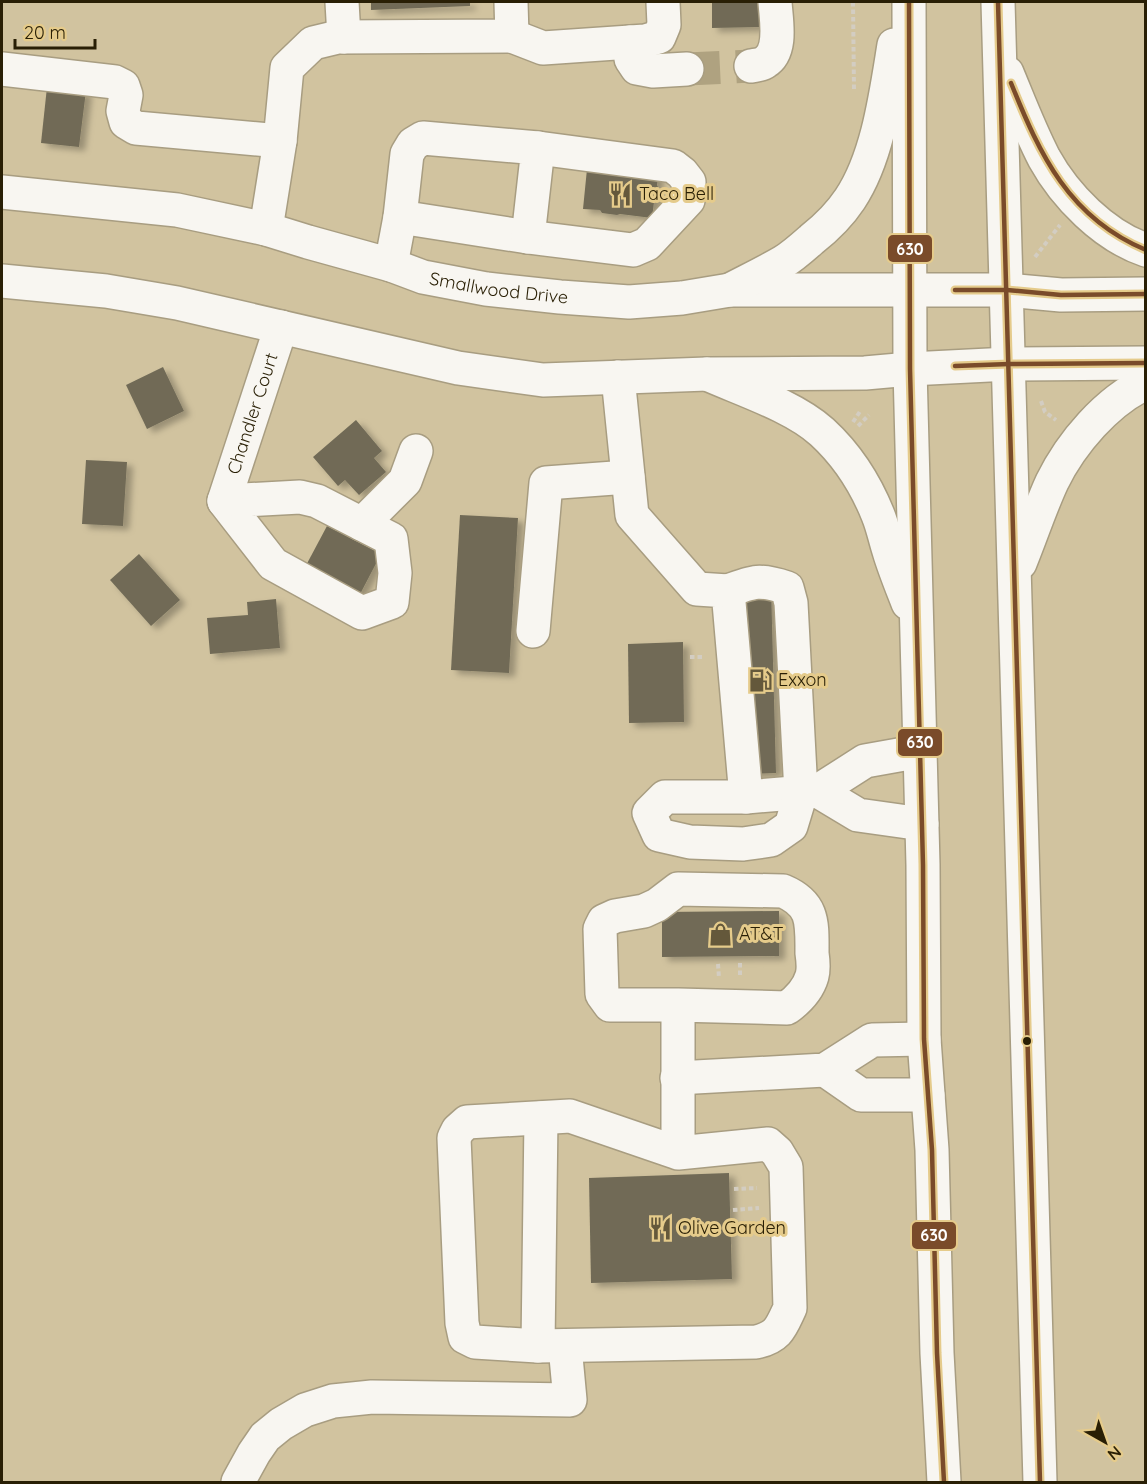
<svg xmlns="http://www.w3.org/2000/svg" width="1147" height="1484" viewBox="0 0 1147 1484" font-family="Quicksand,sans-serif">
<defs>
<filter id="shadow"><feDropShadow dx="6" dy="4" stdDeviation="3" flood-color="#0004"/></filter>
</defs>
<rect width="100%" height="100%" fill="#d1c39f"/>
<g fill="#716b57" filter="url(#shadow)">
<polygon points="371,2 470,2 470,6 371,10"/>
<polygon points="712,2 760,2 760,27 712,28"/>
<polygon points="47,87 86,91 79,147 41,143"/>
<polygon points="588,159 659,171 657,185 658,187 656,200 654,202 652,218 620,214 617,215 602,213 600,210 583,209"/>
<polygon points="163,367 184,411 147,429 126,385"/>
<polygon points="356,420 382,451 374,458 386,472 359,495 345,480 338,486 313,457"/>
<polygon points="86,460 127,462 123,526 82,524"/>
<polygon points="460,515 518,518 509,673 451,670"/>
<polygon points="327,526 381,554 357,600 303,571"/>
<polygon points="139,554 180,600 151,626 110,580"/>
<polygon points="771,586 776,773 749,774 743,587"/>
<polygon points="276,599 280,648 210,654 207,618 248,615 247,602"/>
<polygon points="683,642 684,722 629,723 628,644"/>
<polygon points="779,911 779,956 662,957 662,912"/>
<polygon points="729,1173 732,1279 591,1283 589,1178"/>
</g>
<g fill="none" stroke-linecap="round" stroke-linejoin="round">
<polyline stroke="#afa280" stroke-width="33" stroke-dasharray="33 16" stroke-linecap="butt" points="687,69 751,66"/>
<defs>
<g id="minor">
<polyline points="342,2 344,37"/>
<polyline points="512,36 543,48 645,41 659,37 664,25 663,2"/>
<polyline points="630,42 631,59 637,68 653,71 687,69"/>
<path d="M751 66C756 65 761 65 765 62 783 51 776 20 775 2"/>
<polyline points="2,69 115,82 123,86 126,95 123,111 126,122 136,128 280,141"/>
<polyline points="400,217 528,237 633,250 647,244 688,200 689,182 682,173 673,166 538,148"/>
<polyline points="266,229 280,141 287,68 313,43 338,37 512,36 511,2"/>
<polyline points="391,265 400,217 407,154 413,144 423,138 538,148 528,237"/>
<polyline points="618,377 632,515 697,589 728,591 746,797 818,791 865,761 921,751"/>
<polygon points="300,497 317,501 391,539 395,573 392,602 362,613 273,564 224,501"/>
<path id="s1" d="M224 501 281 327"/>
<polyline points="362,524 405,481 416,451"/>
<path d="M728 591C754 581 760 579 787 588L791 603 801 793 791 826 771 840 743 844 690 842 659 835 649 813 665 797H746"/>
<polyline points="533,631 546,483 628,477"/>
<polyline points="818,791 858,815 922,824"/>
<path d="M678 1005 787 1008C798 1000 808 990 812 976 814 969 813 960 812 953 812 923 814 904 783 891L678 889 657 905 644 911 615 916 604 921 600 929 602 994 610 1005H678V1153L768 1144 777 1152 786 1167 790 1308C781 1327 779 1337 756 1342L538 1346 475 1342 465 1337 462 1323 454 1138 458 1130 467 1122 570 1116 678 1153"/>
<polyline points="825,1070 861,1095 928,1095"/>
<polyline points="677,1078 825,1070 872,1040 924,1039"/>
<polyline points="538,1346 541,1118"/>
<polyline points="238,1482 254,1453 265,1437 281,1424 305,1410 333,1401 372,1397 570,1400 565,1346"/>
</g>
<g id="major">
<path id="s2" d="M2 192 177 210 266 229 308 242 391 265 423 277 486 289 560 297 629 302 682 298 730 290H1007L1061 295 1146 294"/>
<polyline points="2,281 106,291 177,303 458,368 543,380 707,374 865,373 910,369 1009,364 1146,363"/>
</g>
<g id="highway">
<polyline points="909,2 910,369 923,865 924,1039 932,1150 937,1353 944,1482"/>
<polyline points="998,2 1040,1482"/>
<path d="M1007 73C1019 102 1030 131 1044 158 1065 196 1104 236 1146 250"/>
<path d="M730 290C747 281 766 272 783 262 793 256 803 247 812 239 826 228 840 214 850 199 878 157 886 94 894 45"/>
<path d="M707 374C743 390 793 406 822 432 847 455 866 485 878 515 883 527 885 539 889 551 894 568 901 585 908 603"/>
<path d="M1020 563C1031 536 1040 508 1052 482 1071 443 1107 401 1146 383"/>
</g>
</defs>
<use href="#minor" stroke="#a89d81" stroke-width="36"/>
<use href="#major" stroke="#a89d81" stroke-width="36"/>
<use href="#highway" stroke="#a89d81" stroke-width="36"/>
<g stroke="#d3cdc2" stroke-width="4" stroke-dasharray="4.5 3" stroke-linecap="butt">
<polyline points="853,2 854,89"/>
<polyline points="1035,257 1060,225"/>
<polyline points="1041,401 1045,412 1056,420"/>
<polyline points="853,422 861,410"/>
<polyline points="858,426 869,415"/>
<polyline points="690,657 704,657"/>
<polyline points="740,963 740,977"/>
<polyline points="718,964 719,978"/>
<polyline points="734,1189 757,1188"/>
<polyline points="733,1210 759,1208"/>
<polyline points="733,1228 759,1227"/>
</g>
<use href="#minor" stroke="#f8f6f1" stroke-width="33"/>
<use href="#major" stroke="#f8f6f1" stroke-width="33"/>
<use href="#highway" stroke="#f8f6f1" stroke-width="33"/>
<defs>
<g id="bus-1">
<polyline points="909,2 910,369 923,865 924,1039 932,1150 937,1353 944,1482"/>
<polyline points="998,2 1040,1482"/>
<path d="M1011 83C1040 155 1069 218 1146 250"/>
<polyline points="955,290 1007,290 1061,295 1146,294"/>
<polyline points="955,366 1009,364 1146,363"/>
</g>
</defs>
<use href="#bus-1" stroke="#e5cb8b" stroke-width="9"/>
<use href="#bus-1" stroke="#7a4b2a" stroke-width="4.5"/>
</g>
<defs>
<symbol id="restaurant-bare" viewBox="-9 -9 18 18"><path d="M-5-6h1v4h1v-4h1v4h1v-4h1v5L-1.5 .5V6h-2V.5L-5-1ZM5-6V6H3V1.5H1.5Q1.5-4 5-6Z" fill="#64583b" stroke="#e5cb8b" stroke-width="2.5" paint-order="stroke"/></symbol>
<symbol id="fuel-bare" viewBox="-9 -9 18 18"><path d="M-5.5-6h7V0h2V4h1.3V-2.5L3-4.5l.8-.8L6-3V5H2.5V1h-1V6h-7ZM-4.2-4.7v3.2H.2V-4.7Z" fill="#64583b" stroke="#e5cb8b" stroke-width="2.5" paint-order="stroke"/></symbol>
<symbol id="shop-bare" viewBox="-9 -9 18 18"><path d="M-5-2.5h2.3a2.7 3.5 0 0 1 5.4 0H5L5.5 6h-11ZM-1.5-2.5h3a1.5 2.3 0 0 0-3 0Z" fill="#64583b" stroke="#e5cb8b" stroke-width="2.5" paint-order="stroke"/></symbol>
</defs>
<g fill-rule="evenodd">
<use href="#restaurant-bare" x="604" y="178" width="33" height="33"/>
<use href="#fuel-bare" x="744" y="664" width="33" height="33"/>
<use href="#shop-bare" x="704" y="918" width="33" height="33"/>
<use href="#restaurant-bare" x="644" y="1212" width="33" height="33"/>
</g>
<circle fill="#291f05" stroke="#e5cb8b" stroke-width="2" cx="1027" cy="1041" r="5"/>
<g text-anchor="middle" stroke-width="6" stroke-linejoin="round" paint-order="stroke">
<g font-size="18" fill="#291f05" stroke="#e5cb8b" text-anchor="start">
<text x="639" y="200">Taco Bell</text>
<text x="778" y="686">Exxon</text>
<text x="739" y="940">AT&amp;T</text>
<text x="678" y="1234">Olive Garden</text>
</g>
<g font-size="18" fill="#291f05" stroke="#e5cb8b">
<text dy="6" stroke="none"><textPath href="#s2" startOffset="508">Smallwood Drive</textPath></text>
<text dy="6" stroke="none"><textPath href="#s1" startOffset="92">Chandler Court</textPath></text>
</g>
</g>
<g stroke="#e5cb8b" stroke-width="2">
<rect x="887" y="234" width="46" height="29" rx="6" fill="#7a4b2a"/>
<rect x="897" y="728" width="46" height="29" rx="6" fill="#7a4b2a"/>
<rect x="911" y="1221" width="46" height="29" rx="6" fill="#7a4b2a"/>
</g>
<g font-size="16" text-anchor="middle" font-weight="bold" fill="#fff">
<text x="910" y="255">630</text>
<text x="920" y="748">630</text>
<text x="934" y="1241">630</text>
</g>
<rect width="1147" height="1484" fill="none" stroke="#291f05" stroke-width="6"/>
<g transform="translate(1105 1442) rotate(140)" stroke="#e5cb8b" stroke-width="4.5" paint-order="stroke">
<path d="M0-4.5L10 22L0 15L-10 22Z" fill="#291f05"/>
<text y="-9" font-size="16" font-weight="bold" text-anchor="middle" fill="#291f05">N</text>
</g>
<path d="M15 39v9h80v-9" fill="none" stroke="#291f05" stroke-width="3"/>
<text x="24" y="39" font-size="18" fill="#291f05" stroke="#e5cb8b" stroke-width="4.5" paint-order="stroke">20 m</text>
</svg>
